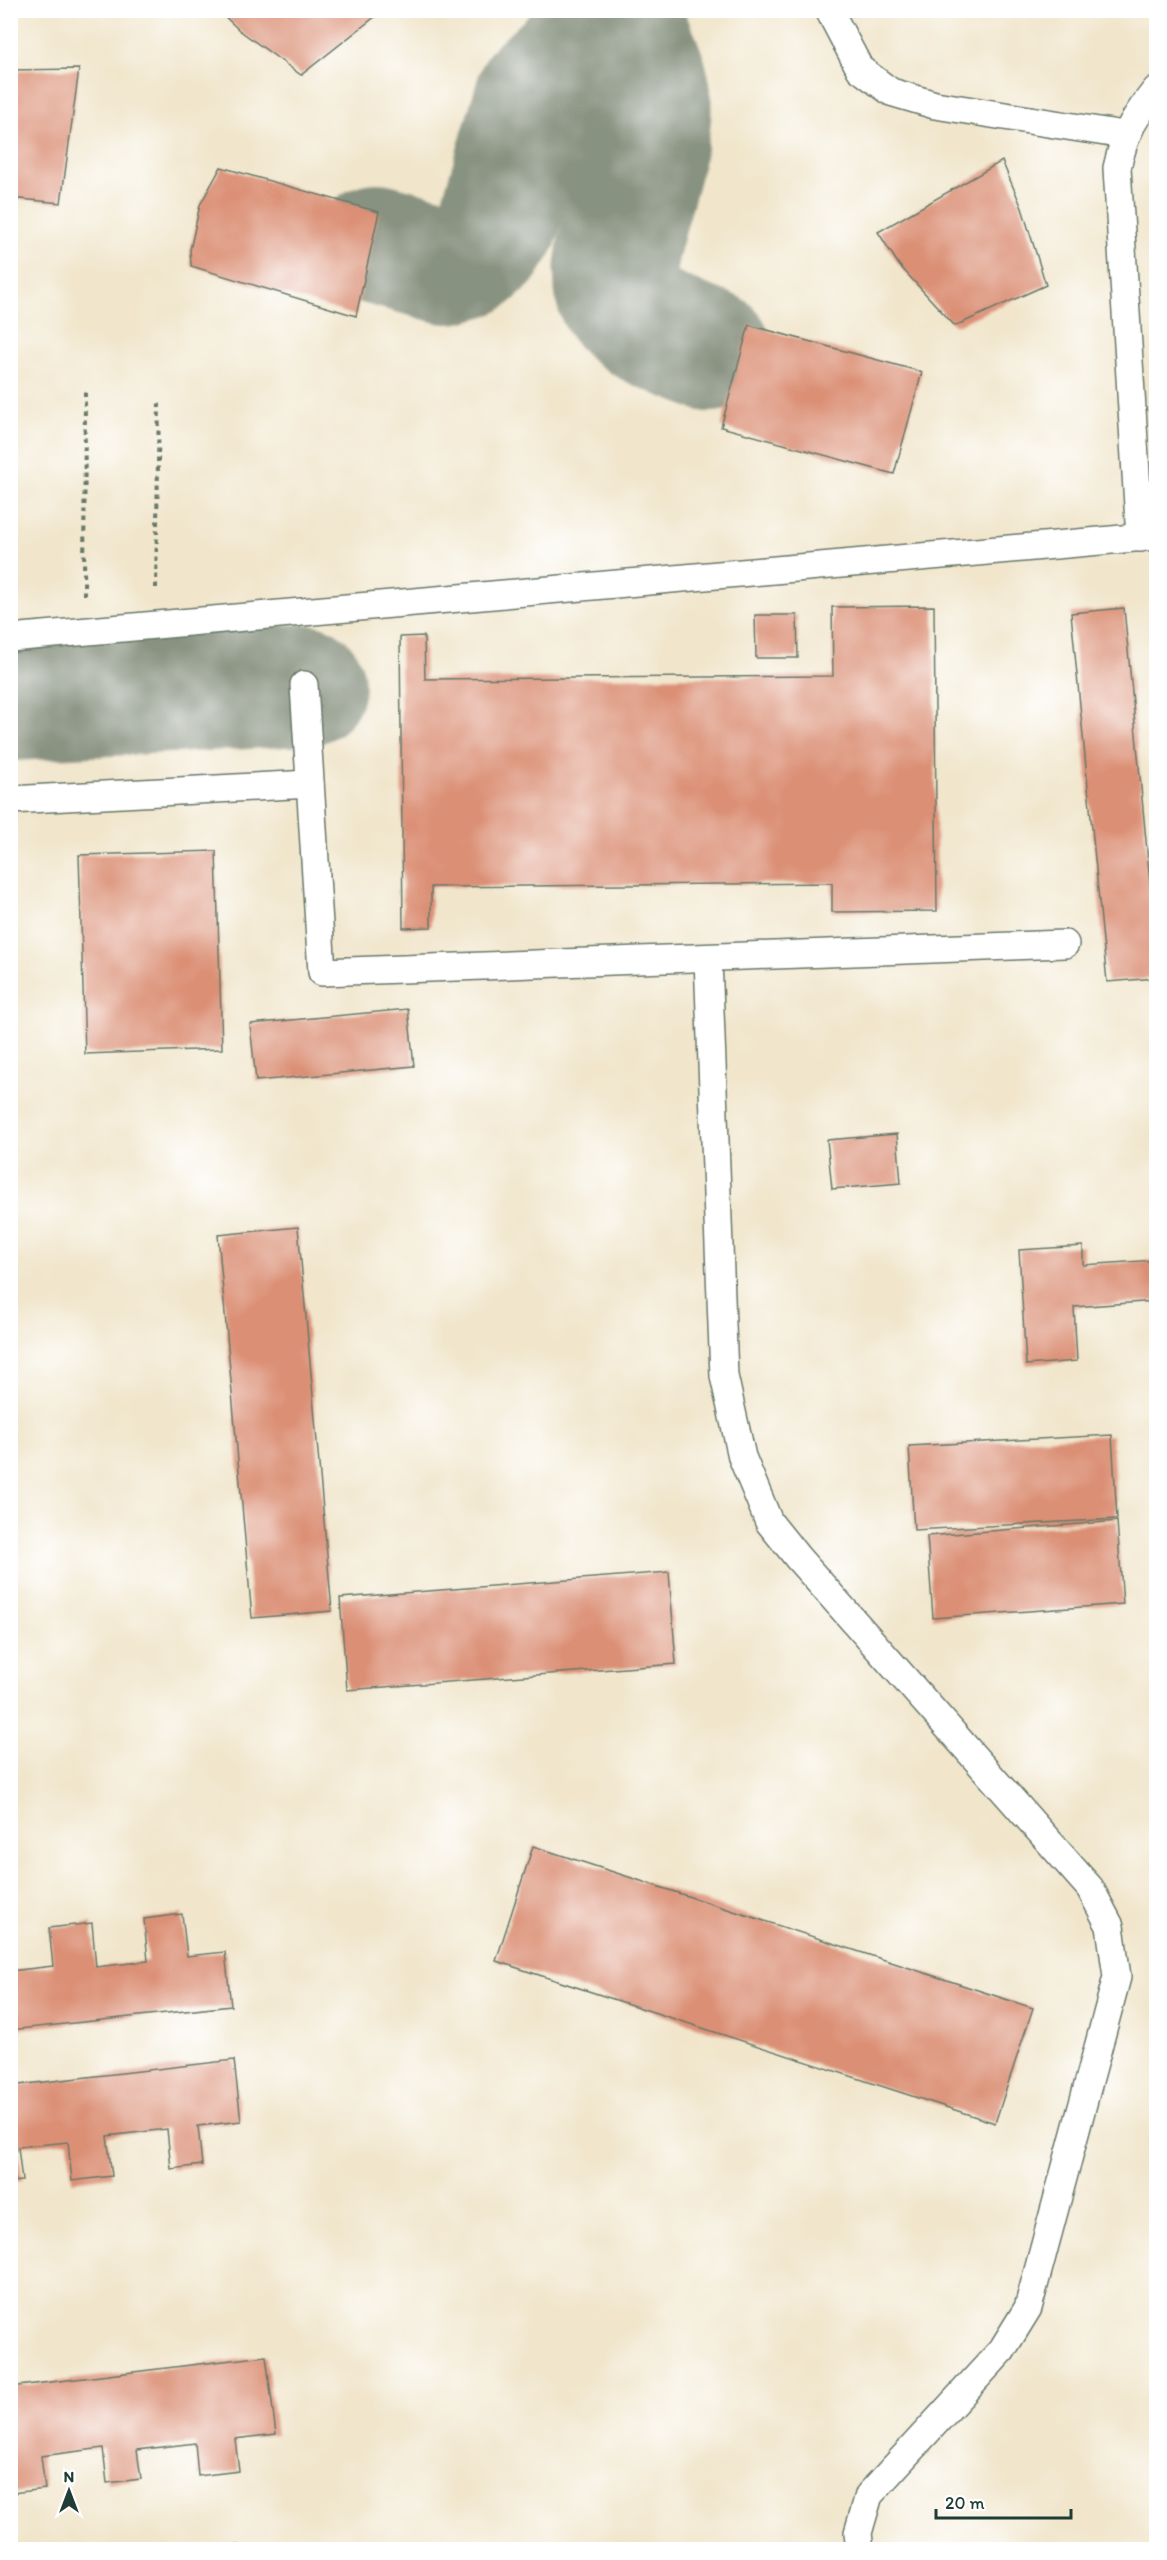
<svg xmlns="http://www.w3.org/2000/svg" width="1167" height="2560" viewBox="0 0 1167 2560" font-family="Itim,sans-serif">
<rect width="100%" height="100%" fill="#fff"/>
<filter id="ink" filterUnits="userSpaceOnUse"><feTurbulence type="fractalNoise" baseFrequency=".0167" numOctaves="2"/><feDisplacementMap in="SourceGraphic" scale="12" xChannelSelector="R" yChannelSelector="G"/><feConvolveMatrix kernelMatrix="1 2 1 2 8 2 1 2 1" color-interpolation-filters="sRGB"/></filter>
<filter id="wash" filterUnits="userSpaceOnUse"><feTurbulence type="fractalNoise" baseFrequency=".008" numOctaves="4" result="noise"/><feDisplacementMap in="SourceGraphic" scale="24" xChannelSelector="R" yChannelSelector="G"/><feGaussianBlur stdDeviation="1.35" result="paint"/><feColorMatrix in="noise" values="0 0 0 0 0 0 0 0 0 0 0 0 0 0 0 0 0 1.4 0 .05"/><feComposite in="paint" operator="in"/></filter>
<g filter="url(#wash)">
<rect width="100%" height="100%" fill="#f1e6cc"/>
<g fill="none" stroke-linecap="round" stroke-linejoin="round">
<g stroke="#889280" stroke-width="122">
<path d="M617 15C629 39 647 68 650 95 658 147 601 261 618 297 630 324 685 340 711 351"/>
<polyline points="377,244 448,263 470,257 485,244 499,222 538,90 589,43 619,10"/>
<polyline points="10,700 304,685"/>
</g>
</g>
<g id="blocks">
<g fill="#db9076">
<polygon points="218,10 374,10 377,15 301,75 239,30"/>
<polygon points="79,69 61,203 10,198 10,70"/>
<polygon points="1002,161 1022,208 1046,285 955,326 899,265 878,232"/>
<polygon points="221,167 379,212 356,316 191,266 190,250 200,205"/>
<polygon points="749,325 922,372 894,474 721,427"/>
<polygon points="934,606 937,911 832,912 832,883 431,887 431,927 403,928 400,637 424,636 425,679 833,676 832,607"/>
<polygon points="1124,608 1156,946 1156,978 1107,982 1071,613"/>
<polygon points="755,615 797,615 798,658 756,658"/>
<polygon points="216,851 222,1049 85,1054 79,855"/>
<polygon points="408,1009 414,1066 256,1081 250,1024"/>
<polygon points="897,1134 901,1183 832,1189 827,1140"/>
<polygon points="298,1227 332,1611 252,1618 218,1235"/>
<polygon points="1083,1246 1083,1265 1156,1260 1156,1301 1074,1307 1077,1361 1026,1365 1019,1250"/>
<polygon points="1112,1435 1117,1519 914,1530 909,1446"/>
<polygon points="1117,1521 1123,1604 933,1618 927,1536"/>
<polygon points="669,1572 676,1664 347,1690 340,1598"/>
<polygon points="10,1610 18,1700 10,1700"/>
<polygon points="533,1846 1033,2008 995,2123 496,1961"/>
<polygon points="182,1914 187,1956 225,1952 231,2006 10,2030 10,1971 53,1966 49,1928 92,1923 96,1967 148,1961 144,1919"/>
<polygon points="234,2060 241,2121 198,2126 202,2165 171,2169 167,2129 107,2136 112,2176 72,2181 68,2142 18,2147 22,2181 10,2182 10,2086"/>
<polygon points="266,2356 276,2434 235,2439 239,2471 198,2476 195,2443 137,2450 141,2479 107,2483 103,2448 41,2456 45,2489 12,2493 10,2387"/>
<polygon points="239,2545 239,2550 206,2550 206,2548"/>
</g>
</g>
</g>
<g filter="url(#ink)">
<use href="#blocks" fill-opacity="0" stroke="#687869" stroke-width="1.5"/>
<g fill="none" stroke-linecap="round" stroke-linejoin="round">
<defs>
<g id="service">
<polyline points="829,10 860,69 891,92 935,105 1124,135"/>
<path d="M1140 538 1117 168C1125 132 1133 119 1156 90"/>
<polyline points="10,638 1156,536"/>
<polyline points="304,685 322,972 1065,944"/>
<polyline points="10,800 310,784"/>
<polyline points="708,959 724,1376 742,1457 769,1522 798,1558 1090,1888 1110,1926 1117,1977 1028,2308 1002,2350 869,2495 858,2533 860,2550"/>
</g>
</defs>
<use href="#service" stroke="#687869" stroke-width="30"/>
<g stroke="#687869" stroke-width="4" stroke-dasharray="4.5 4.5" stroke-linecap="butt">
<polyline points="156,588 159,400"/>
<polyline points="84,595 85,392"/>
</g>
<use href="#service" stroke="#fff" stroke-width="27"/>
</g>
</g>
<rect width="1167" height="2560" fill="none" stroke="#fff" stroke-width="36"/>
<g transform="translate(69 2491)" stroke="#ffffff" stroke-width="4.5" paint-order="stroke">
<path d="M0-4.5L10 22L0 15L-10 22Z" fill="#1f3d34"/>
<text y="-9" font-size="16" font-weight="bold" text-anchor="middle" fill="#1f3d34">N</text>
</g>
<path d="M936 2509v9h135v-9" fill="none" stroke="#1f3d34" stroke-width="3"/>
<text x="945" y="2509" font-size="18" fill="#1f3d34" stroke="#ffffff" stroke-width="4.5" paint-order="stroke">20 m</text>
</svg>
